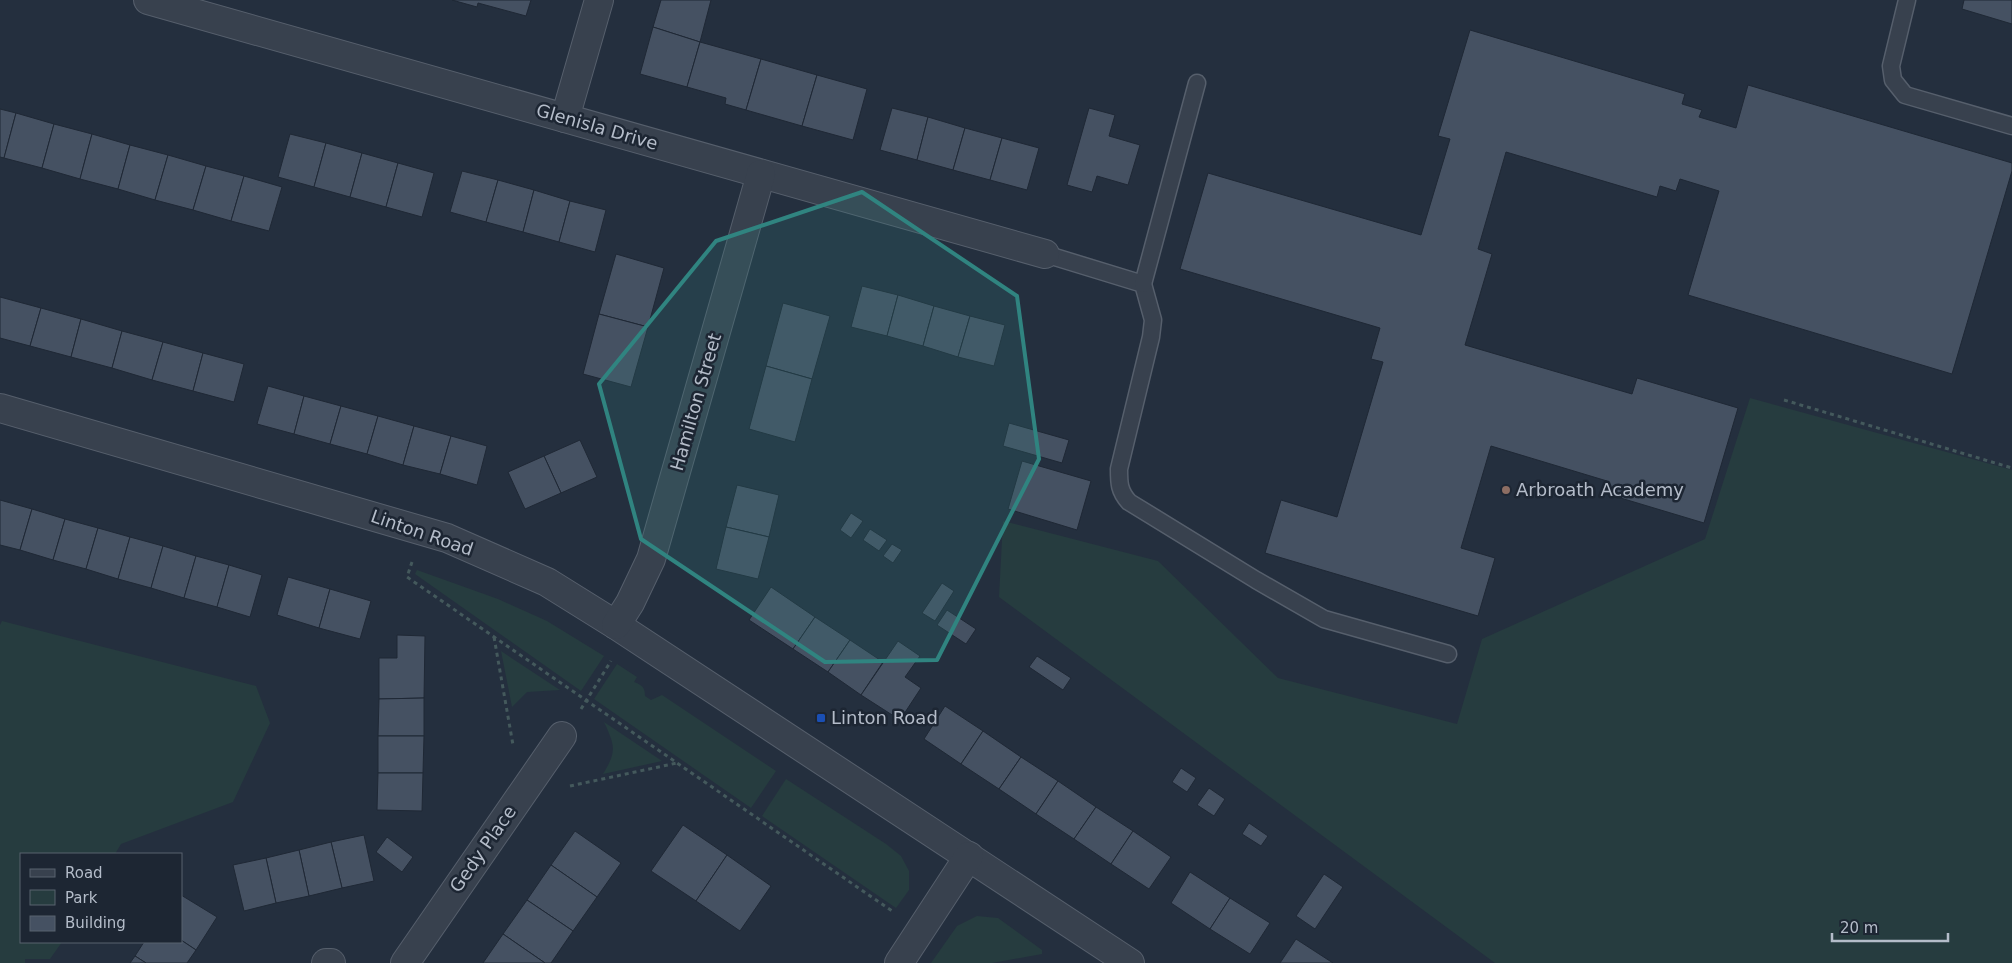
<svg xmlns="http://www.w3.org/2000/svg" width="2012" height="963" viewBox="0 0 2012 963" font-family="'DejaVu Sans',sans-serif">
<rect width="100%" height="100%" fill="#242f3e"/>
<g fill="#263c3f">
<polygon points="1750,398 2012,470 2012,963 1495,963 999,597 1003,521 1158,561 1278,678 1457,724 1482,639 1705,539"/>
<polygon points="417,570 498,599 547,621 604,656 581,691 415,574"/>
<polygon points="2,621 256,686 270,723 233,802 121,844 115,854 21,854 21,942 62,942 50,959 25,959 25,963 0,963 0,625"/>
<polygon points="501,651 560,690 527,692 512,707"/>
<path d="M617 664 637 677 634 682C642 685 645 687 645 696L651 700 662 695 776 771 751 808 594 699Z"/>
<path d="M604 722 662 761 603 774C617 751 615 746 604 722Z"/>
<polygon points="786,779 886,844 901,856 909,871 909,890 896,908 762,816"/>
<polygon points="977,916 998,918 1042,950 1042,954 992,963 931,963 957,926"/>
</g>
<g fill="#455162" stroke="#1f2835">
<polygon points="452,0 531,0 526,16 478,3 477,7"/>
<polygon points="661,0 711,0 700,42 653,27"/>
<polygon points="1964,0 2012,0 2012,24 1962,9"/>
<polygon points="653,27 700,42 687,87 640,74"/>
<polygon points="1470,30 1685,94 1682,104 1702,110 1699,117 1736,128 1748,85 2012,163 2012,171 1952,374 1688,295 1719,191 1680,179 1676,191 1660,186 1657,197 1506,152 1478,249 1492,254 1465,345 1632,394 1637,378 1738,408 1704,523 1604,493 1607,481 1491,446 1461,548 1495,558 1478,616 1265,553 1281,500 1337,517 1383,362 1371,359 1380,328 1180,269 1208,173 1421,235 1450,139 1438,136"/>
<polygon points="700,42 761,59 746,110 725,104 726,98 687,87"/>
<polygon points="761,59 817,75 802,126 746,110"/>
<polygon points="817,75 867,89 853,140 802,126"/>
<polygon points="892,108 928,117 917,160 880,150"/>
<polygon points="1089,108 1115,115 1109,136 1140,145 1128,185 1097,176 1092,192 1067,185"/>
<polygon points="0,109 16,113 4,158 0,157"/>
<polygon points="16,113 54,124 42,168 4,158"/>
<polygon points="928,117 965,128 953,170 917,160"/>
<polygon points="54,124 92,134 80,179 42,168"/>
<polygon points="965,128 1002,138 990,180 953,170"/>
<polygon points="92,134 130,145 118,189 80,179"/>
<polygon points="290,134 326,143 314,187 278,177"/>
<polygon points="1002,138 1039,148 1027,190 990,180"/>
<polygon points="326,143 362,153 350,197 314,187"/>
<polygon points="130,145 168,155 155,200 118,189"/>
<polygon points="362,153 398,163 386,207 350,197"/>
<polygon points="168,155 206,166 193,210 155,200"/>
<polygon points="398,163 434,173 422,217 386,207"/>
<polygon points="206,166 244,176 231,221 193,210"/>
<polygon points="462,171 498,180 486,222 450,212"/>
<polygon points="244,176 282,187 269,231 231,221"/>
<polygon points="498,180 534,190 523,232 486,222"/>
<polygon points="534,190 570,201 559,242 523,232"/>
<polygon points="570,201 606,210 595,252 559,242"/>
<polygon points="616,254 664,268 648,327 599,314"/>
<polygon points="862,286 898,295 887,336 851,327"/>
<polygon points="898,295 934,306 923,346 887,336"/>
<polygon points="0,297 41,308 30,346 0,338"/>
<polygon points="783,303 830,316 812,379 766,366"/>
<polygon points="934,306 970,316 958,357 923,346"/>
<polygon points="41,308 81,319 71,357 30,346"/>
<polygon points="599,314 648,327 631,387 583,374"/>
<polygon points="970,316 1005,325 994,366 958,357"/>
<polygon points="81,319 122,331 112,368 71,357"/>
<polygon points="122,331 163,342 152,380 112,368"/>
<polygon points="163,342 203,353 193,391 152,380"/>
<polygon points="203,353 244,364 234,402 193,391"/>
<polygon points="766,366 812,379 795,442 749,429"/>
<polygon points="268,386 304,396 294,434 257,424"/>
<polygon points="304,396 341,406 330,444 294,434"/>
<polygon points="341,406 378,416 367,454 330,444"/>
<polygon points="378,416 414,426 403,465 367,454"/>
<polygon points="1009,423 1069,440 1062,463 1003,446"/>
<polygon points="414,426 451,436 440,474 403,465"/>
<polygon points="451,436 487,446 477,485 440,474"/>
<polygon points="580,440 597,477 561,493 544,456"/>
<polygon points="544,456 561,493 525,509 508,472"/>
<polygon points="1022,461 1091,481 1077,530 1008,509"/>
<polygon points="737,485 779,495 769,537 726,527"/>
<polygon points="0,500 32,509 20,550 0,545"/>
<polygon points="32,509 65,519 53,560 20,550"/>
<polygon points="851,513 863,521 851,538 840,530"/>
<polygon points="65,519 98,528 86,569 53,560"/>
<polygon points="726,527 769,537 758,579 716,569"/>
<polygon points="98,528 130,537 118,579 86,569"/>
<polygon points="870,529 887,540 879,551 863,540"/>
<polygon points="130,537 163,546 151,588 118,579"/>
<polygon points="892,544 902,550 893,563 883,556"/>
<polygon points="163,546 196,556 184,598 151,588"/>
<polygon points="196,556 229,565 217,607 184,598"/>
<polygon points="229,565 262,575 250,617 217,607"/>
<polygon points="288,577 330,589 319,628 277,615"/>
<polygon points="942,583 954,591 935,621 922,613"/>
<polygon points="771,587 815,617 793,649 749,620"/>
<polygon points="330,589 371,601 360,639 319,628"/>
<polygon points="947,610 976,629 966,644 937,625"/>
<polygon points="815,617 850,640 828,672 793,649"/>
<polygon points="397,635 425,636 424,698 379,699 379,658 397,658"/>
<polygon points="850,640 883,662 861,695 828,672"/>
<polygon points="898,641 920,656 905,677 921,688 900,720 861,695"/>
<polygon points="1037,656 1071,678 1063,690 1029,667"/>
<polygon points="424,698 424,736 378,736 379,699"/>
<polygon points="945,706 983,731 961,764 924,739"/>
<polygon points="983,731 1021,757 999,789 961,764"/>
<polygon points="378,736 424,736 423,773 378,773"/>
<polygon points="1021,757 1058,781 1036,814 999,789"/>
<polygon points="1181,768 1196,778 1187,792 1172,782"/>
<polygon points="378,773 423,773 422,811 377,810"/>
<polygon points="1058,781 1096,807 1074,839 1036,814"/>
<polygon points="1209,788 1225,799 1214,816 1197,805"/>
<polygon points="1096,807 1133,831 1111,864 1074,839"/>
<polygon points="1249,823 1268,836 1261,846 1242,834"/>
<polygon points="683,825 727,855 696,901 651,871"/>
<polygon points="575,831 621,863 597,897 551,865"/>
<polygon points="1133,831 1171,857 1149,889 1111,864"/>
<polygon points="364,835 374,881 342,888 331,842"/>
<polygon points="387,837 413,857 402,872 376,852"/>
<polygon points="331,842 342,888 309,896 299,850"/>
<polygon points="299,850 309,896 276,903 266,858"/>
<polygon points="727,855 771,886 740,931 696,901"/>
<polygon points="266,858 276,903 244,911 233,865"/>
<polygon points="551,865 597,897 573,931 527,900"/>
<polygon points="1190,872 1230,898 1210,929 1171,903"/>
<polygon points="1324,874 1343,887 1315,929 1296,916"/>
<polygon points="181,895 217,917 196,950 181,940"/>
<polygon points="1230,898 1270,923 1250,954 1210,929"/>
<polygon points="527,900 573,931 551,963 545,963 503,934"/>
<polygon points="503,934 545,963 483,963"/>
<polygon points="1296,939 1333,963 1280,963"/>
<polygon points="181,940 196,950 187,963 146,963 135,956 144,942 181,942"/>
<polygon points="135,956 146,963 130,963"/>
</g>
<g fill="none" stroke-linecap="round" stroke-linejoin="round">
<defs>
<g id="lane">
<polyline points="1907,0 1891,66 1893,80 1905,95 2012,126"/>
<path d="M1045 254 1143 284 1153 320 1151 337 1119 469C1119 483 1119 491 1129 502L1256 580 1324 619 1448 654"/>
<polyline points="1143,284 1197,83"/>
</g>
<g id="street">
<polyline points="148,0 1045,254"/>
<polyline points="565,118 599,0"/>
<polyline points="0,408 447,538 547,582 616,625 1130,963"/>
<polyline points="616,625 630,603 651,559 761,174"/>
<polyline points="326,963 331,963"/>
<polyline points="405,963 562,736"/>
<polyline points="899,963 969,856"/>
</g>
</defs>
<use href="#lane" stroke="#565f6c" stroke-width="19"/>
<use href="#street" stroke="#565f6c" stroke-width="30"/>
<g stroke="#44595c" stroke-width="3" stroke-dasharray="4 4" stroke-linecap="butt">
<polyline points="1784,400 2012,468"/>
<polyline points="412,562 407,577 892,911"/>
<polyline points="494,637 513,745"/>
<polyline points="581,709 611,661"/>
<polyline points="570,786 677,763"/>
</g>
<use href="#lane" stroke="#38414e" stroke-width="16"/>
<use href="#street" stroke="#38414e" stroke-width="28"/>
</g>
<path fill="#308480" fill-opacity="0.2" stroke="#308480" stroke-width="4" stroke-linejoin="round" d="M862 192 1017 296 1039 459 937 660 825 662 641 539 599 384 716 241Z"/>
<circle fill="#8d6e63" stroke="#1d2633" stroke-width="2" cx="1506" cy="490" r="5"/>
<rect fill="#1a4fb4" stroke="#1d2633" stroke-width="2" x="816" y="713" width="10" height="10" rx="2.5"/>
<g text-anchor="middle" stroke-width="5" stroke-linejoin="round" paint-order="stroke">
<g font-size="18" fill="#b4bcc9" stroke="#1d2633">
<text transform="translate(597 127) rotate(16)" y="6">Glenisla Drive</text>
<text transform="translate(696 402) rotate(-74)" y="6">Hamilton Street</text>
<text transform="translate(422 533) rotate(19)" y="6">Linton Road</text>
<text transform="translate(483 849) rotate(-55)" y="6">Gedy Place</text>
</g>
<g font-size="18" fill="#b4bcc9" stroke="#1d2633" text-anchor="start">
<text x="1516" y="496">Arbroath Academy</text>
<text x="831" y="724">Linton Road</text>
</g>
</g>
<rect x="20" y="853" width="162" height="90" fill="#1d2633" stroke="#59626f"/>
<rect x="30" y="869" width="25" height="8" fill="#38414e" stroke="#59626f"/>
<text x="65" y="878" font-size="15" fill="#b4bcc9">Road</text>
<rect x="30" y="890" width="25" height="15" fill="#263c3f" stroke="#59626f"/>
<text x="65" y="903" font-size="15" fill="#b4bcc9">Park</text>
<rect x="30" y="916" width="25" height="15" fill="#455162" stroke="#59626f"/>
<text x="65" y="928" font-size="15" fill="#b4bcc9">Building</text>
<path d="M1832 933v8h116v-8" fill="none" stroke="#b4bcc9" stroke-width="2.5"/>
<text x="1840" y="933" font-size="15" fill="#b4bcc9" stroke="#1d2633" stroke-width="4" paint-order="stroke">20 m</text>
</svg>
